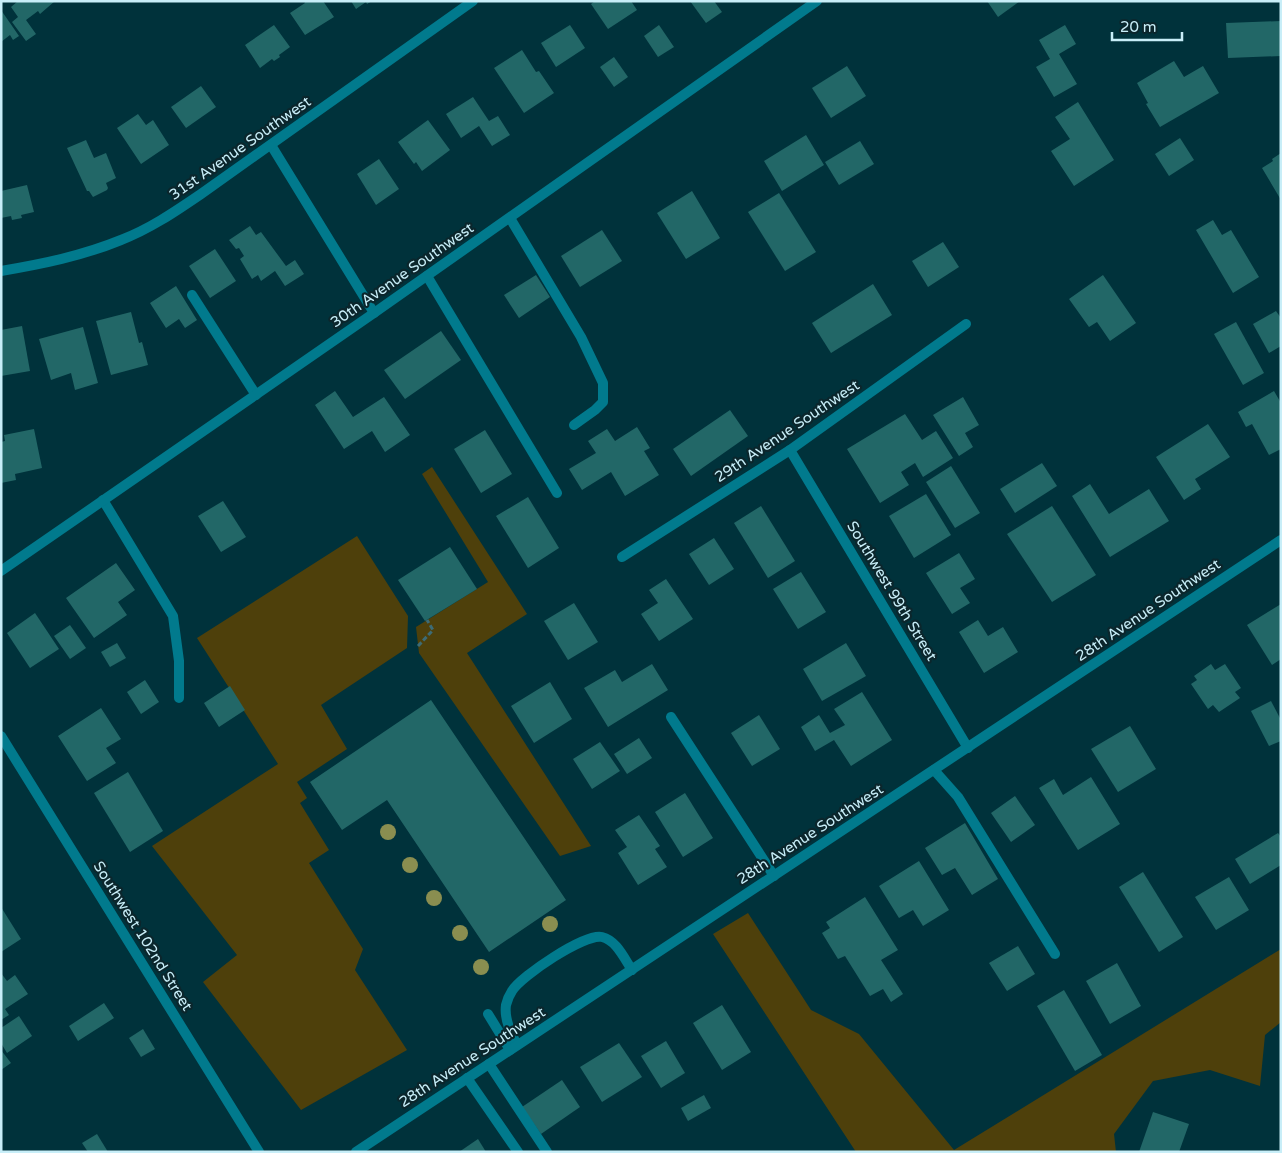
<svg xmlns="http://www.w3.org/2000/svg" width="1282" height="1153" viewBox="0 0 1282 1153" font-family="'Varela Round',sans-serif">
<rect width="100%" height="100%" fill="#00323b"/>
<g fill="#4e400b">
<polygon points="432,467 527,614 467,653 591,846 560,856 419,653 416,627 488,582 422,474"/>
<polygon points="357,536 408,616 407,648 321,705 347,749 297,782 307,798 300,803 329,850 309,863 363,949 355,970 407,1050 301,1110 203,982 237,955 152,846 278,764 197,638"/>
<polygon points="748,913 811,1010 859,1034 954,1150 1281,949 1281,1022 1265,1035 1260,1086 1210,1070 1153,1081 1114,1134 1116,1152 856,1152 713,934"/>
</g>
<g fill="#226767">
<polygon points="18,1 55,1 40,14 38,11 26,20 36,34 26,41 12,22 18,17 11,7"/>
<polygon points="304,1 323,1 334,17 305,35 290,13 305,3"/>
<polygon points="351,1 372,1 367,4 366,2 356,9"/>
<polygon points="595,1 631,1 637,10 608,29 591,4"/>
<polygon points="690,1 714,1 722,12 706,23"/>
<polygon points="987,1 1020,1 998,17"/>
<polygon points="1,10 19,36 13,40 10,35 1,42"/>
<polygon points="1281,21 1281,56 1228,58 1226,23"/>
<polygon points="274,25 290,47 279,55 280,57 274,61 272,59 260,68 245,45"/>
<polygon points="570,25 585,48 556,67 541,43"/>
<polygon points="659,25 674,47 658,57 644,36"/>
<polygon points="1065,25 1076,44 1059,54 1077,84 1054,97 1036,67 1050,59 1039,40"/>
<polygon points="522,50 536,72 539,71 554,93 524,113 494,68"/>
<polygon points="614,57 628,77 614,87 600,67"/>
<polygon points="1174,61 1184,77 1203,66 1219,93 1160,127 1146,104 1148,103 1137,83"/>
<polygon points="847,66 866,96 831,118 812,88"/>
<polygon points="201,86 216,107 186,128 171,107"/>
<polygon points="473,97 489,121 498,116 510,135 492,146 479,126 461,138 446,114"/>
<polygon points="1078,102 1114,160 1074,186 1051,151 1070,139 1055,117"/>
<polygon points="138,114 146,125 153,120 169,145 141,164 117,128"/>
<polygon points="428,120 450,150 422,171 416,162 414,164 398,142"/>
<polygon points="806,135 824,165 782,191 764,161"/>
<polygon points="1180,138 1194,160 1169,176 1155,154"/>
<polygon points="86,140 94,158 106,153 116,178 106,183 108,188 107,190 93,197 89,191 87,191 67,148"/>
<polygon points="860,141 874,164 839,185 825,162"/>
<polygon points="1281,153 1281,200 1262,168 1273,161 1272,159"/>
<polygon points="379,159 399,189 376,205 357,174"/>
<polygon points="27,185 34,212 21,215 22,218 12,220 11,216 1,218 1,191"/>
<polygon points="692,191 720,238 686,259 657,213"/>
<polygon points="779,193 816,252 785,271 748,212"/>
<polygon points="1213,220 1222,235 1231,230 1259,277 1233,293 1196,230"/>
<polygon points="250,226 256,235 261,232 286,266 295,260 304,274 285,286 275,271 261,281 258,275 252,279 240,259 244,256 239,248 236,249 229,240"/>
<polygon points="602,230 622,261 580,287 561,256"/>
<polygon points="943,242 959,267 928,287 912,261"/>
<polygon points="215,249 236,281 210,298 189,266"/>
<polygon points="536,275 550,297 519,318 504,295"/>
<polygon points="1103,275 1136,323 1110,341 1097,322 1089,327 1069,299"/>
<polygon points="873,284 892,315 831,353 812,323"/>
<polygon points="176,286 197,320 185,328 179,319 166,328 150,303"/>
<polygon points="1276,311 1281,318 1281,346 1269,353 1253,324"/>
<polygon points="131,312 139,343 142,342 148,365 111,375 96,321"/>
<polygon points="1236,322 1264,373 1243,385 1214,334"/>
<polygon points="22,326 30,371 1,376 1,330"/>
<polygon points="83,327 98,383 75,390 71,373 51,380 39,339"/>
<polygon points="441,331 461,360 405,399 384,370"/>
<polygon points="335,391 353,417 384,397 410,435 385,452 372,431 344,449 315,405"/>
<polygon points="1274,391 1281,403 1281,449 1269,455 1252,424 1246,427 1238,412"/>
<polygon points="963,397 979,425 965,433 973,447 959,456 933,415"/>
<polygon points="730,410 748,436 691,476 673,449"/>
<polygon points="905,414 922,440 936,431 953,458 923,477 915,463 901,472 909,485 880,503 847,449"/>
<polygon points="1208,424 1230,457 1195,479 1201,489 1184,500 1156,457"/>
<polygon points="637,427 650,448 644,451 659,475 625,496 611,472 582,490 569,469 596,453 588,441 607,429 615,441"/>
<polygon points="34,429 42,468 15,474 16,480 1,483 1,442 5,441 4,435"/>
<polygon points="485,430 512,474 481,493 454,449"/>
<polygon points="1042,463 1057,486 1015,513 1000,489"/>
<polygon points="951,466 980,513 955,528 926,482"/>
<polygon points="1090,484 1109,514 1149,489 1169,521 1110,557 1072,496"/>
<polygon points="926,494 951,535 914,558 889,516"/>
<polygon points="528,497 559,548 528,568 496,516"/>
<polygon points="223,501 246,537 221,552 198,516"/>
<polygon points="761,506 795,561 768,578 734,523"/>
<polygon points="1052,506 1096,575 1052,602 1007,534"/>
<polygon points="714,538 734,569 709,585 689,554"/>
<polygon points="450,547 477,589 425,621 398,580"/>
<polygon points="959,553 975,579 960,588 970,603 952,614 926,573"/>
<polygon points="116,563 135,590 118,602 127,615 94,638 66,598"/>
<polygon points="801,572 826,612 798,629 773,589"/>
<polygon points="666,579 693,619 659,641 641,614 658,603 649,590"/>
<polygon points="574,603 598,642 568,660 544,621"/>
<polygon points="1281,604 1281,659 1272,665 1247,625"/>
<polygon points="35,613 59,649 30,668 7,633"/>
<polygon points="978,620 988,636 1003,627 1018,652 984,673 959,632"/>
<polygon points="70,625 86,648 70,659 54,636"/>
<polygon points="117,643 126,658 110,667 101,652"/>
<polygon points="846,643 866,676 822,701 803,669"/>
<polygon points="652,664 668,690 608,727 584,688 615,670 622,682"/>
<polygon points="1211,664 1215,670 1225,664 1241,688 1235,692 1240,698 1219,712 1213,705 1208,709 1191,684 1197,680 1194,676"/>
<polygon points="145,680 159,702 141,714 127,692"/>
<polygon points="550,682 572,719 534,743 511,706"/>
<polygon points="230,686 245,710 219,727 204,703"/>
<polygon points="862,692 892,740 851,766 834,740 815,751 801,727 819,715 830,733 845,725 834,709"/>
<polygon points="431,700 566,900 489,952 387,800 342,830 310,782"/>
<polygon points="1271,701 1281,720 1281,741 1269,746 1251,711"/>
<polygon points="101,708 121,739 106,748 116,763 87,781 58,736"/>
<polygon points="759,715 780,749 752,766 731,733"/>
<polygon points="1130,726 1156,769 1118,792 1091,749"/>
<polygon points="639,738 652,758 627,774 614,754"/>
<polygon points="600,742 620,771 592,789 573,759"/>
<polygon points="128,772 163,831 130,852 94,793"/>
<polygon points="1091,777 1120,824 1078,850 1039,788 1054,779 1063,795"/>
<polygon points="685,793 713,838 683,857 655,812"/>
<polygon points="1015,796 1035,825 1011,842 991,813"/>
<polygon points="639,815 660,846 655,849 667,867 638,885 618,853 627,847 615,830"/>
<polygon points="965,823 998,879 972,895 955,868 942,875 925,848"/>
<polygon points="1278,833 1281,837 1281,865 1250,884 1235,859"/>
<polygon points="919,861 949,910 923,926 913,910 899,918 879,886"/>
<polygon points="1143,872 1183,937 1159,952 1119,887"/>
<polygon points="1229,877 1249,910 1216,930 1195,897"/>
<polygon points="865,897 898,950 881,960 903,994 891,1002 883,989 870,996 845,956 838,959 822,933 830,928 826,922"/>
<polygon points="1,907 21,939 1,952"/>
<polygon points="1018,946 1035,974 1007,991 989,963"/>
<polygon points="1117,963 1141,1006 1110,1024 1086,981"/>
<polygon points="1,973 7,981 15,975 28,994 5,1009 9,1015 1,1020"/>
<polygon points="1064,990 1102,1055 1075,1071 1037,1006"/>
<polygon points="104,1003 114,1018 78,1041 69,1026"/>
<polygon points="722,1005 751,1052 722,1070 693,1023"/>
<polygon points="19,1016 32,1036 7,1053 1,1043 1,1028"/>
<polygon points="143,1029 155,1049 141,1057 129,1038"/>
<polygon points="666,1041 685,1073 661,1088 641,1056"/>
<polygon points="619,1043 642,1077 602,1102 580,1067"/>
<polygon points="1,1050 11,1063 1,1070"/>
<polygon points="562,1080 580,1107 541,1134 522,1107"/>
<polygon points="704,1095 711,1108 688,1121 681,1108"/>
<polygon points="1153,1112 1189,1124 1179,1152 1139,1152"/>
<polygon points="97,1134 108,1152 88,1152 82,1143"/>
<polygon points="478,1139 486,1152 459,1152"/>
</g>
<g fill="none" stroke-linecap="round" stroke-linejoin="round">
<polyline stroke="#3d6b75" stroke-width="3" stroke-dasharray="5 2.5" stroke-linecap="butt" points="418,646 433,630 427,620"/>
<g stroke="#017a8d" stroke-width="10">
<polyline points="510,218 581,337 603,383 603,402 595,410 574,425"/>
<polyline points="427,276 557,493"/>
<polyline points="192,295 256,395"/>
<polyline points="103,500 173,616 179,661 179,698"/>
<polyline points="671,717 774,876"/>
<polyline points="934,770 958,797 1055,954"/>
<polyline points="488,1014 510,1050"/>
<path d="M517 1045C511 1033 504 1019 506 1005 507 1001 510 994 512 991 521 976 585 933 602 937 616 940 624 958 632 970"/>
<polyline points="489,1064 547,1152"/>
<polyline points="467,1078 518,1152"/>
</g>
<g stroke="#017a8d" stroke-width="10">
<polyline points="271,145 374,313"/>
<path d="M1 271C42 264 82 256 121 240 150 229 176 211 201 194L473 1"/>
<polyline points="790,450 968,748"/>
<polyline points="622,557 790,450 966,324"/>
<polyline points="1,571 374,313 817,1"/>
<polyline points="1,736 259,1152"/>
<polyline points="356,1152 1281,540"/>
</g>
</g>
<g fill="#8a8e50">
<circle cx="388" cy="832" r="8"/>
<circle cx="410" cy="865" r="8"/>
<circle cx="434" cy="898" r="8"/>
<circle cx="550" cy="924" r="8"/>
<circle cx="460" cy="933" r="8"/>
<circle cx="481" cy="967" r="8"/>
</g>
<g text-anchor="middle" stroke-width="4.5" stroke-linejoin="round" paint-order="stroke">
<g font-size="15" fill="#c8eef8" stroke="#0b262c">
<text transform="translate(240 148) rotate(-35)" y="5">31st Avenue Southwest</text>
<text transform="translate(402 275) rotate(-35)" y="5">30th Avenue Southwest</text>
<text transform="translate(787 431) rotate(-34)" y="5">29th Avenue Southwest</text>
<text transform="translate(892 591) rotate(59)" y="5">Southwest 99th Street</text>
<text transform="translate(1148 610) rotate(-34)" y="5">28th Avenue Southwest</text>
<text transform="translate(810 834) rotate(-33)" y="5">28th Avenue Southwest</text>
<text transform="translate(143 936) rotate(58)" y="5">Southwest 102nd Street</text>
<text transform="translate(472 1057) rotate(-33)" y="5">28th Avenue Southwest</text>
</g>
</g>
<rect width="1282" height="1153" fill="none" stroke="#c8eef8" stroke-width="5"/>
<path d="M1112 32v8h70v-8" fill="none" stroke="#c8eef8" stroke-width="2.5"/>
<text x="1120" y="32" font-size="15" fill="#c8eef8" stroke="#0b262c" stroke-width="4" paint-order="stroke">20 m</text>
</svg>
